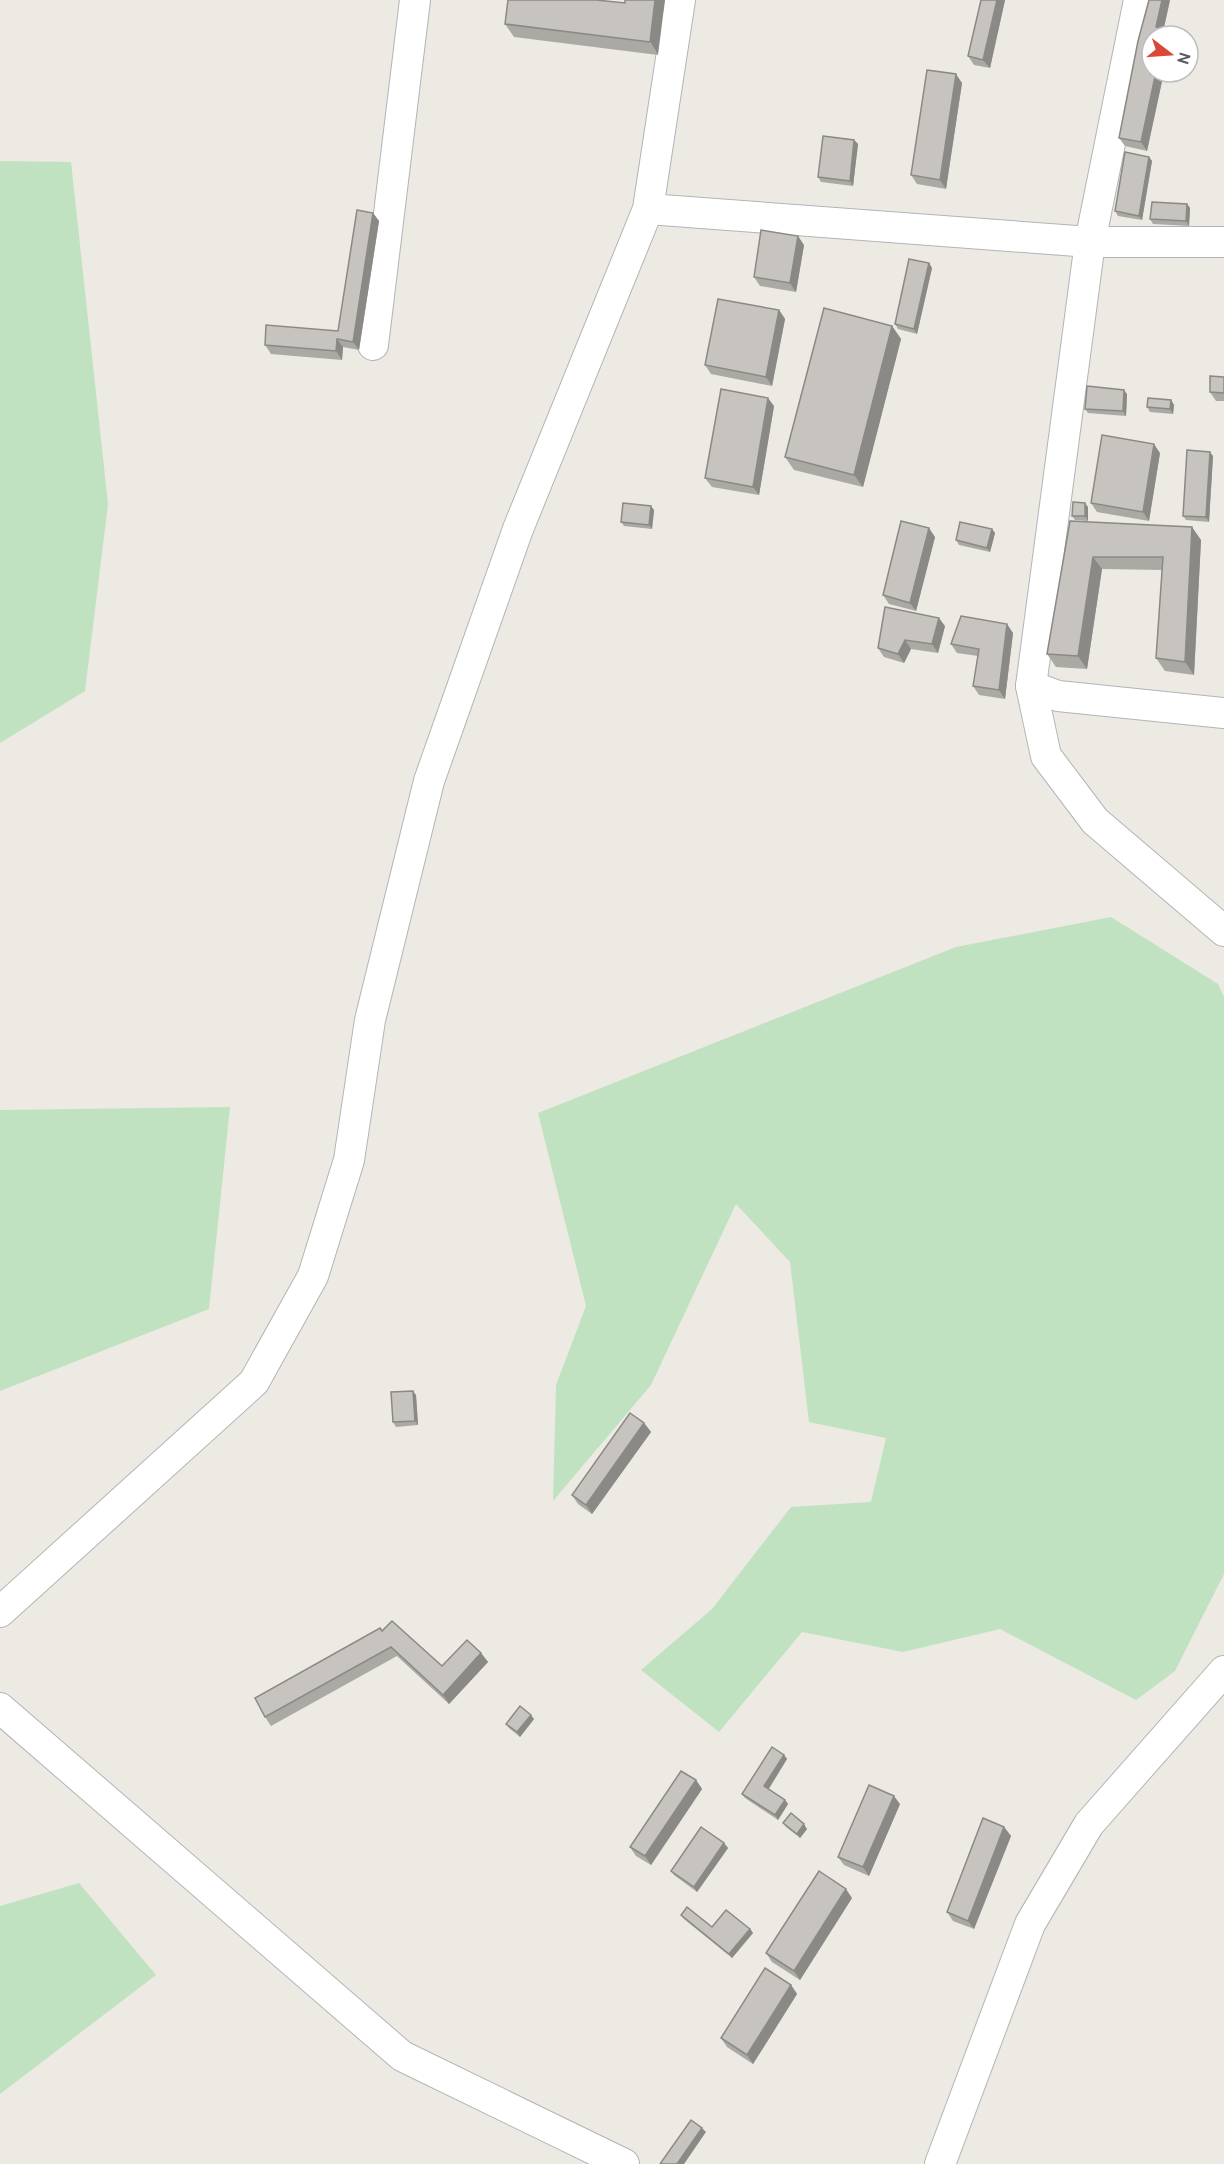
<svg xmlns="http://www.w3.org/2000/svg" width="1224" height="2164" viewBox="0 0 1224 2164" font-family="Cabin,sans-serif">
<rect width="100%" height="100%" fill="#eceae2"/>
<g fill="#c0e2c0">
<polygon points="0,161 71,162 108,504 85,691 0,743"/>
<polygon points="1111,917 1218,984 1224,997 1224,1574 1175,1671 1136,1700 1000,1629 903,1652 802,1632 719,1732 641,1670 712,1609 791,1507 871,1502 886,1438 809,1422 790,1262 736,1204 651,1385 553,1501 556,1385 586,1306 538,1113 956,947"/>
<polygon points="230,1107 209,1309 0,1391 0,1110"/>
<polygon points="79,1883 156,1975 0,2094 0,1906"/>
</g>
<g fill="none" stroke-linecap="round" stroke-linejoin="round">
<defs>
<g id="street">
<polyline points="1139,0 1090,242 1031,686 1046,756 1095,821 1224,931"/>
<polyline points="648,209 1090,242 1224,242"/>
<polyline points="373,345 415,0"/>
<polyline points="1031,686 1058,696 1224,713"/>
<polyline points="0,1612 254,1382 313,1276 349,1160 370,1020 429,781 518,529 648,209 680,0"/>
<polyline points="0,1708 402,2056 624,2164"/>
<polyline points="940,2164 1030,1924 1089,1824 1224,1671"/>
</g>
</defs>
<use href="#street" stroke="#b2b4b8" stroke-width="32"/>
<use href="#street" stroke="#fff" stroke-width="30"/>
</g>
<g fill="#aba9a4">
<polygon points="981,0 1005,0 990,68 974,65 968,56"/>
<polygon points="1170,0 1164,28 1152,72 1164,72 1147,151 1125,146 1119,138"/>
<polygon points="625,3 658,55 514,37 505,24"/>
<polygon points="962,83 946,189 917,184 911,175"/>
<polygon points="854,140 858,144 853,186 821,182 818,177"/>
<polygon points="1149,157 1152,161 1142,220 1118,216 1115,211"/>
<polygon points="1187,204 1190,208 1189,226 1153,224 1150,219"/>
<polygon points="373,213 379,221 359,350 343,347 342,360 271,354 265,345 338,331"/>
<polygon points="804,245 796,292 760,286 754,277"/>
<polygon points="929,263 932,268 917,334 898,329 895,324"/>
<polygon points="779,310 785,319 772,386 711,374 705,365"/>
<polygon points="892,326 901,339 863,487 794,470 785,457"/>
<polygon points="1224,377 1224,401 1216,401 1210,392"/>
<polygon points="1127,394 1126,416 1088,413 1085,409"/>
<polygon points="1171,400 1174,405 1173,414 1150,412 1147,407"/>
<polygon points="774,406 759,495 712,487 705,478"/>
<polygon points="1160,453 1149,521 1097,512 1091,503"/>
<polygon points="1213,456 1209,522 1186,520 1183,516"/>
<polygon points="1088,507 1088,521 1075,520 1072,516"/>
<polygon points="654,510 652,529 624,526 621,522"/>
<polygon points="1070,521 1201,540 1194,675 1165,671 1156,658 1162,570 1102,569 1087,669 1056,667 1047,654"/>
<polygon points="992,529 995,533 990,552 959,545 956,540"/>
<polygon points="935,537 916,611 889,604 883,595"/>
<polygon points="945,626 938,653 911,649 904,663 884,657 878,648"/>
<polygon points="1013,633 1005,699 979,695 973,686 978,656 957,653 951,644"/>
<polygon points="416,1395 418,1425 396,1427 393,1422"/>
<polygon points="644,1423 651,1432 592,1514 578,1504 572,1495"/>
<polygon points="380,1628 382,1631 442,1666 481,1653 488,1662 449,1704 397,1656 271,1726 265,1717"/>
<polygon points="534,1719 520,1737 509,1728 506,1724"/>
<polygon points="784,1755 787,1759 769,1789 785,1800 788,1804 778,1820 745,1798 742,1794"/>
<polygon points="696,1780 702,1789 651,1865 636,1856 630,1847"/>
<polygon points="900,1804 869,1876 844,1865 838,1857"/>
<polygon points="783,1823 807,1829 800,1838 786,1827"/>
<polygon points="1004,1827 1011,1836 974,1929 953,1921 947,1912"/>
<polygon points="724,1843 728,1848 697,1892 674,1875 671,1871"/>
<polygon points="852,1898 800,1980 772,1962 766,1953"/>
<polygon points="681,1915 712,1927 750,1929 753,1933 732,1958 684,1919"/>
<polygon points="791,1985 797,1994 753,2064 727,2047 721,2038"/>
</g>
<g fill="#8b8986">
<polygon points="655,0 665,0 658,55 650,42"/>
<polygon points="997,0 1005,0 990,68 983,60"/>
<polygon points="1162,0 1170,0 1162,36 1156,27"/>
<polygon points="1165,29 1171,36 1164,36"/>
<polygon points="1156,72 1164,72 1147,151 1141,142"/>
<polygon points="956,74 962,83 946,189 940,180"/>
<polygon points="854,140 858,144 853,186 850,181"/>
<polygon points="1149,157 1152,161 1142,220 1139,216"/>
<polygon points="1187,204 1190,208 1189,226 1186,221"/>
<polygon points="373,213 379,221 359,350 353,342"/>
<polygon points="798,236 804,245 796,292 790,283"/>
<polygon points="929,263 932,268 917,334 914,329"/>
<polygon points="779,310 785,319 772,386 766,377"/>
<polygon points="892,326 901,339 863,487 854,475"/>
<polygon points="337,339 343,347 342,360 336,351"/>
<polygon points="1124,390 1127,394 1126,416 1123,411"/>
<polygon points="768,398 774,406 759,495 753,487"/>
<polygon points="1171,400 1174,405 1173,414 1170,409"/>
<polygon points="1154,444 1160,453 1149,521 1143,512"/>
<polygon points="1210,452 1213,456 1209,522 1206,517"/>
<polygon points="1085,503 1088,507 1088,521 1085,516"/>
<polygon points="651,506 654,510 652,529 649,525"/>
<polygon points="1192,527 1201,540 1194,675 1185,662"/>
<polygon points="929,528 935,537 916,611 910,603"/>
<polygon points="992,529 995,533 990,552 987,548"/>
<polygon points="1093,557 1102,569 1087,669 1078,656"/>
<polygon points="939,618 945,626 938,653 932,644"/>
<polygon points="1007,624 1013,633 1005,699 999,690"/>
<polygon points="905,640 911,649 904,663 898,654"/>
<polygon points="413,1391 416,1395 418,1425 415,1421"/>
<polygon points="644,1423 651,1432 592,1514 586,1505"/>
<polygon points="481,1653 488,1662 449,1704 443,1695"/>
<polygon points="531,1715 534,1719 520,1737 517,1732"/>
<polygon points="784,1755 787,1759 767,1791 764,1786"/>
<polygon points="696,1780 702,1789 651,1865 645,1856"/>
<polygon points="894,1796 900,1804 869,1876 863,1867"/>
<polygon points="785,1800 788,1804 778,1820 775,1815"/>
<polygon points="804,1824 807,1829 800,1838 797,1834"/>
<polygon points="1004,1827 1011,1836 974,1929 968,1921"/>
<polygon points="724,1843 728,1848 697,1892 694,1887"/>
<polygon points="846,1889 852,1898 800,1980 794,1971"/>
<polygon points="750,1929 753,1933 732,1958 729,1954"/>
<polygon points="791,1985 797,1994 753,2064 747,2055"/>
<polygon points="702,2128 706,2132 684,2164 677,2164"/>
</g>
<g fill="#c7c4bf" stroke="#8b8986" stroke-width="1.5">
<polygon points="508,0 596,0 625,3 625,0 655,0 650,42 505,24"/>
<polygon points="981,0 997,0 983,60 968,56"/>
<polygon points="1149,0 1162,0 1156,27 1165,29 1164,36 1152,36 1152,72 1156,72 1141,142 1119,138 1138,41"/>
<polygon points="927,70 956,74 940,180 911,175"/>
<polygon points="823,136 854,140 850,181 818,177"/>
<polygon points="1125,152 1149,157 1139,216 1115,211"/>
<polygon points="1152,202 1187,204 1186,221 1150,219"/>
<polygon points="357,210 373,213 353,342 337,339 336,351 265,345 266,325 338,331"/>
<polygon points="761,230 798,236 790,283 754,277"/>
<polygon points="909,259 929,263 914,329 895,324"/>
<polygon points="718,299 779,310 766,377 705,365"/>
<polygon points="824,308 892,326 854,475 785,457"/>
<polygon points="1210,376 1224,377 1224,393 1210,392"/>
<polygon points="1087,386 1124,390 1123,411 1085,409"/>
<polygon points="721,389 768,398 753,487 705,478"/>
<polygon points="1148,398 1171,400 1170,409 1147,407"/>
<polygon points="1102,435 1154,444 1143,512 1091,503"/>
<polygon points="1187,450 1210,452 1206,517 1183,516"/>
<polygon points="1073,502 1085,503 1085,516 1072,516"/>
<polygon points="623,503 651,506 649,525 621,522"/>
<polygon points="901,521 929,528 910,603 883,595"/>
<polygon points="1070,521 1192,527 1185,662 1156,658 1163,557 1093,557 1078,656 1047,654"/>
<polygon points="960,522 992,529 987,548 956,540"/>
<polygon points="885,607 939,618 932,644 905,640 898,654 878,648"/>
<polygon points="961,616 1007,624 999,690 973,686 979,649 951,644"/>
<polygon points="413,1391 415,1421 393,1422 391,1392"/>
<polygon points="630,1413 644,1423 586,1505 572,1495"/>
<polygon points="392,1621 442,1666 467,1640 481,1653 443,1695 391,1647 265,1717 255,1698 380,1628 382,1631"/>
<polygon points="520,1706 531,1715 517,1732 506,1724"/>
<polygon points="772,1747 784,1755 764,1786 785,1800 775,1815 742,1794"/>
<polygon points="681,1771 696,1780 645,1856 630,1847"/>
<polygon points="869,1785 894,1796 863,1867 838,1857"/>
<polygon points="791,1813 804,1824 797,1834 783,1823"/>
<polygon points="983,1818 1004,1827 968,1921 947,1912"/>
<polygon points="701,1827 724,1843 694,1887 671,1871"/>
<polygon points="819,1871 846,1889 794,1971 766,1953"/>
<polygon points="687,1907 712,1927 726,1910 750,1929 729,1954 681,1915"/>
<polygon points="765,1968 791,1985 747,2055 721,2038"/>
<polygon points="691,2120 702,2128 677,2164 660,2164"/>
</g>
<g transform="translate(1170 54) rotate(107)"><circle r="28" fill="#ffffff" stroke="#bdbec0" stroke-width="1.5"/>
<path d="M0-4.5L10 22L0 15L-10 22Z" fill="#db4739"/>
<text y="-9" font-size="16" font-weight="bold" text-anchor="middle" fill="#5a5d62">N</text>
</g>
</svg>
